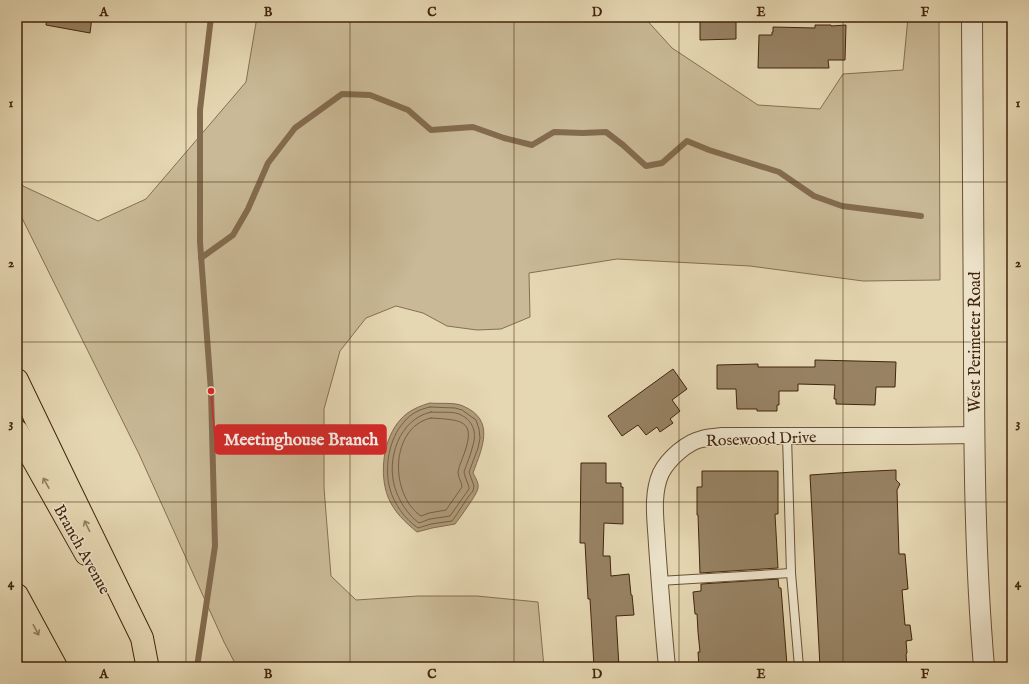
<svg xmlns="http://www.w3.org/2000/svg" width="1029" height="684" viewBox="0 0 1029 684" font-family="'IM FELL English',serif">
<rect width="100%" height="100%" fill="#e5d7b2"/>
<filter id="stains"><feTurbulence type="fractalNoise" baseFrequency=".005" numOctaves="4"/><feColorMatrix values="0 0 0 0 .2 0 0 0 0 .09 0 0 0 0 .02 0 0 0 .5 -.17"/></filter>
<radialGradient id="worn" r=".72"><stop offset=".6" stop-color="#630" stop-opacity="0"/><stop offset="1" stop-color="#630" stop-opacity=".3"/></radialGradient>
<polygon fill="#c9b996" stroke="#866f52" points="257,17 644,17 672,48 758,105 820,109 843,74 903,70 908,17 939,17 940,280 863,281 750,266 617,259 529,273 530,317 501,329 477,330 447,326 423,313 396,306 366,318 340,351 324,409 324,488 331,576 356,600 418,596 477,596 538,602 544,667 237,667 224,642 139,454 17,208 17,170 23,186 98,221 146,199 246,82"/>
<path fill="#ae9a7a" stroke="#836b4e" d="M430 403C439 404 455 402 463 406 496 420 482 448 473 473 475 477 479 483 478 488 478 493 459 519 455 524L432 528 417 532C405 522 394 512 388 497 379 474 383 438 401 419 408 411 419 406 430 403Z"/>
<g fill="none" stroke-linecap="round" stroke-linejoin="round">
<g stroke="#786044" stroke-width="1">
<path d="M430 407 455 408 462 410 476 420 479 429 480 438 478 448 469 472 474 486 473 491 468 497 457 514 452 521 431 524 418 528C405 519 394 504 390 489 384 468 389 438 404 422 410 414 420 409 430 407Z"/>
<path d="M431 412C439 413 451 411 459 414 473 420 477 432 473 445 471 454 467 463 464 472L465 476 469 487V489L450 516 430 519 419 523C408 515 399 501 395 488 386 459 399 419 431 412Z"/>
<path d="M431 418C460 420 477 419 464 454 462 460 459 466 458 472 458 478 462 482 462 487L446 510 429 513 421 516C389 494 390 427 431 418Z"/>
</g>
<g stroke="#836b4e" stroke-width="6">
<polyline points="1010,210 1012,210"/>
<polyline points="201,258 233,235 248,209 268,163 295,128 342,94 370,95 408,110 431,130 473,127 504,138 532,145 554,132 583,133 606,132 623,145 646,166 662,163 687,141 709,150 779,172 814,196 842,206 921,216"/>
<polyline points="197,667 215,546 211,391 200,242 200,110 211,17"/>
</g>
</g>
<g fill="#978263" stroke="#42250d">
<polygon points="47,17 92,17 90,33 46,25"/>
<polygon points="700,17 736,17 736,39 700,40"/>
<polygon points="815,25 831,25 831,26 846,25 845,60 828,60 829,68 758,68 759,35 772,35 772,32 773,32 773,27 815,28"/>
<polygon points="815,360 896,362 895,387 876,387 875,405 836,404 836,399 834,399 835,385 798,384 798,391 779,391 779,405 777,405 777,411 757,411 757,409 737,409 736,389 717,389 717,365 758,364 758,367 815,367"/>
<polygon points="673,369 687,389 672,400 680,411 670,419 673,423 660,432 657,427 646,435 638,425 622,436 608,416"/>
<polygon points="581,463 606,463 606,483 621,483 621,487 623,487 623,524 604,523 603,556 610,556 611,576 629,574 631,595 632,595 634,615 616,616 619,667 594,667 590,599 588,599 585,543 580,543"/>
<polygon points="896,470 896,480 900,484 897,490 899,554 905,554 908,589 902,590 905,625 910,625 912,640 906,641 907,653 906,654 907,667 820,667 810,475 853,472"/>
<polygon points="702,471 778,471 778,514 775,514 778,568 700,573 698,515 697,515 697,487 702,487"/>
<polygon points="778,579 779,588 781,588 787,665 757,667 699,667 698,652 700,652 698,632 697,614 695,614 693,592 701,591 701,584"/>
</g>
<g fill="none" stroke-linecap="round" stroke-linejoin="round">
<defs>
<g id="service">
<polyline points="787,436 791,573 799,667"/>
<polyline points="659,581 791,573"/>
</g>
<path id="minor" d="M667 667C663 626 660 586 657 545 656 522 651 495 661 473 668 459 687 442 702 439 709 437 716 437 723 436H909L974 435"/>
<path id="tertiary" d="M972 17C973 127 973 237 974 347 974 454 975 561 984 667"/>
<g id="motorway">
<polyline points="17,380 66,482 142,638 147,664"/>
<polyline points="17,431 86,554"/>
<polyline points="17,595 56,667"/>
<polyline points="17,637 42,667"/>
</g>
</defs>
<use href="#service" stroke="#6b5236" stroke-width="10"/>
<use href="#minor" stroke="#6b5236" stroke-width="18"/>
<use href="#tertiary" stroke="#6b5236" stroke-width="22"/>
<use href="#motorway" stroke="#42250d" stroke-width="24"/>
<use href="#service" stroke="#eee5cd" stroke-width="8"/>
<use href="#minor" stroke="#eee5cd" stroke-width="16"/>
<use href="#tertiary" stroke="#eee5cd" stroke-width="20"/>
<use href="#motorway" stroke="#e5d7b2" stroke-width="22"/>
</g>
<defs><path id="oneway-shaft" d="M-6 0H5M1.5-3L5.5 0L1.5 3" fill="none" stroke-width="1.6" stroke-linecap="round" stroke-linejoin="round"/></defs>
<g stroke="#947e60">
<use href="#oneway-shaft" transform="translate(46 483) rotate(-119)"/>
<use href="#oneway-shaft" transform="translate(87 526) rotate(-116)"/>
<use href="#oneway-shaft" transform="translate(36 630) rotate(62)"/>
</g>
<path fill="none" stroke="#42250d" stroke-width="1" stroke-opacity="0.55" d="M186 17V667M350 17V667M514 17V667M679 17V667M843 17V667M17 182H1012M17 342H1012M17 502H1012"/>
<g text-anchor="middle" stroke-width="3" stroke-linejoin="round" paint-order="stroke">
<g font-size="16" fill="#42250d" stroke="#eee5cd">
<text transform="translate(974 342) rotate(-90)" y="6">West Perimeter Road</text>
<text transform="translate(761 438) rotate(-2)" y="6">Rosewood Drive</text>
<text transform="translate(83 549) rotate(61)" y="6">Branch Avenue</text>
</g>
</g>
<path fill="none" stroke="#d62828" stroke-width="1.5" d="M211 391L215 439"/>
<circle fill="#d62828" stroke="#eee5cd" stroke-width="1.5" cx="211" cy="391" r="4"/>
<rect fill="#d62828" stroke="#d62828" stroke-width="1.5" x="215" y="425" width="171" height="29" rx="4"/>
<g font-size="17" text-anchor="middle" font-weight="bold" fill="#fff">
<text x="301" y="445">Meetinghouse Branch</text>
</g>
<rect width="1029" height="684" fill="none" stroke="#e5d7b2" stroke-width="44"/>
<rect x="22" y="22" width="985" height="640" fill="none" stroke="#42250d" stroke-width="1.5"/>
<g font-size="13" text-anchor="middle" font-weight="bold" fill="#42250d">
<text x="104" y="16">A</text>
<text x="268" y="16">B</text>
<text x="432" y="16">C</text>
<text x="597" y="16">D</text>
<text x="761" y="16">E</text>
<text x="925" y="16">F</text>
<text x="11" y="107">1</text>
<text x="1018" y="107">1</text>
<text x="11" y="267">2</text>
<text x="1018" y="267">2</text>
<text x="11" y="427">3</text>
<text x="1018" y="427">3</text>
<text x="11" y="587">4</text>
<text x="1018" y="587">4</text>
<text x="104" y="678">A</text>
<text x="268" y="678">B</text>
<text x="432" y="678">C</text>
<text x="597" y="678">D</text>
<text x="761" y="678">E</text>
<text x="925" y="678">F</text>
</g>
<rect width="100%" height="100%" filter="url(#stains)"/>
<rect width="100%" height="100%" fill="url(#worn)"/>
</svg>
